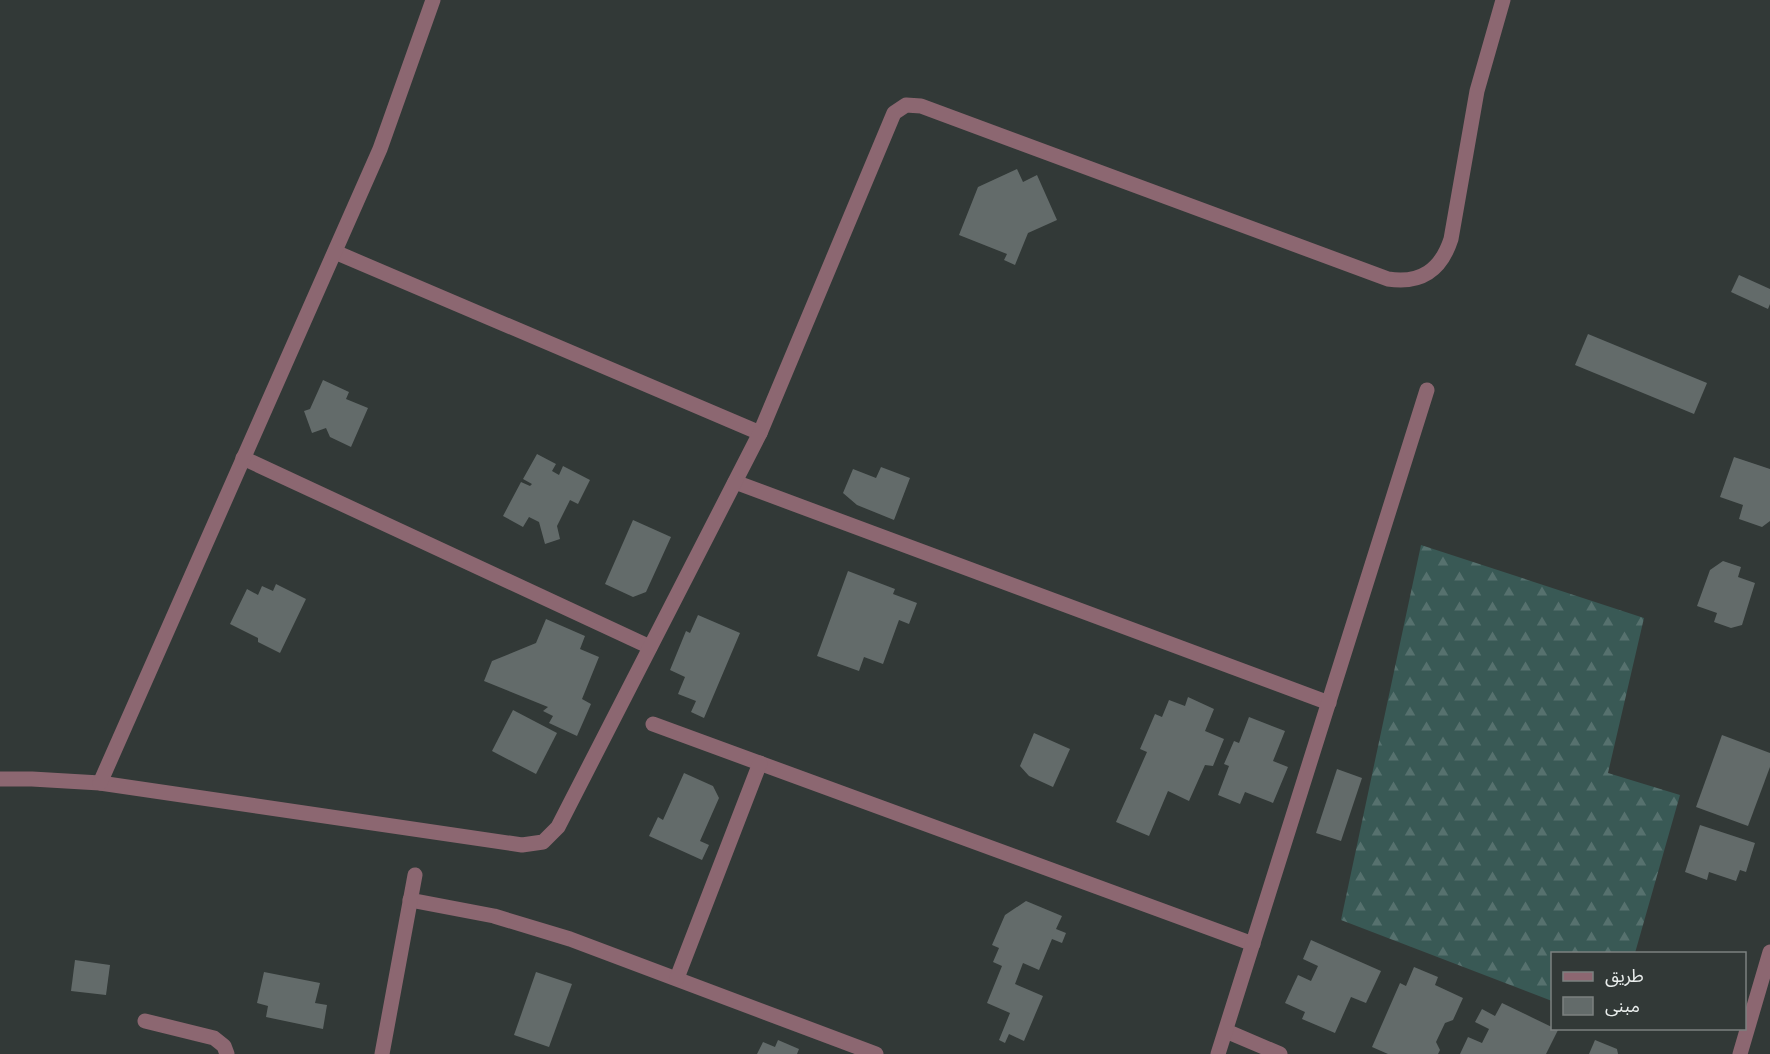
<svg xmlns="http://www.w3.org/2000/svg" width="1770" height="1054" viewBox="0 0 1770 1054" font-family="Arial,'Noto Sans Arabic',sans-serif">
<defs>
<pattern id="forest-firs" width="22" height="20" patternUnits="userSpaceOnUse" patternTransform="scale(1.5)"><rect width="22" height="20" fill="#395955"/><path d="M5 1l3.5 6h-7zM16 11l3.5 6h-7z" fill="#56716e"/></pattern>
</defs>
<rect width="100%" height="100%" fill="#323937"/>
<polygon fill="url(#forest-firs)" points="1421,545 1644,618 1608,773 1680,795 1635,953 1552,954 1552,1001 1341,920"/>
<g fill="#636b6a">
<polygon points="1017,169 1023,182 1037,175 1057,220 1028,233 1015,265 1004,260 1007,254 959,235 978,187"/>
<polygon points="1739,275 1770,289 1770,304 1768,309 1731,292"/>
<polygon points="1588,334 1707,383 1694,414 1575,365"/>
<polygon points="323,380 349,392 346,399 368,408 351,447 330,437 326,428 312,433 304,411 310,409"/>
<polygon points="537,454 556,464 552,471 559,475 563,466 590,480 578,504 570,500 557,526 560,539 545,544 539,522 529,517 523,527 503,516 521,482 530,486 532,484 523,479"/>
<polygon points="1734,457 1770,469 1770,521 1762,527 1739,519 1743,505 1720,497"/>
<polygon points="881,467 910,478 894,520 857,505 843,493 853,469 876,478"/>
<polygon points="633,520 671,537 646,592 633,597 605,584"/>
<polygon points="1723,561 1741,567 1738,577 1755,583 1742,625 1731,628 1714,622 1717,613 1697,606 1710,570"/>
<polygon points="848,571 895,589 893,594 917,603 909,624 899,620 883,664 864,657 859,671 817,656"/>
<polygon points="276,584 306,599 280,653 258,642 258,638 230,624 247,589 258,595 262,586 273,591"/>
<polygon points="698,615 740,633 704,718 691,712 696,701 678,694 685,677 670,670 686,631 690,633"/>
<polygon points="546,619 585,636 580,649 599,657 582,699 591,704 577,736 549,723 553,716 543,711 548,707 484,681 492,661 536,643"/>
<polygon points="1188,697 1214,709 1205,731 1224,739 1213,766 1205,765 1189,801 1168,791 1149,836 1116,822 1147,752 1140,749 1155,714 1162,717 1169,700 1185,706"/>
<polygon points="513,710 557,733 536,774 492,751"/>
<polygon points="1249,717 1285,731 1273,761 1288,767 1273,803 1245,792 1240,804 1218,795 1229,766 1224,764 1234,741 1239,743"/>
<polygon points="1034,733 1070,749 1053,787 1029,776 1020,766"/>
<polygon points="1722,735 1770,753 1770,767 1748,826 1696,807"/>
<polygon points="1337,769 1362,778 1341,841 1316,833"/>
<polygon points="684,773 713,786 719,798 700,841 709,845 702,860 649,836 658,817 663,820"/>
<polygon points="1700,825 1755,843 1746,872 1740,870 1736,881 1709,872 1707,880 1685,872"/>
<polygon points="1026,901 1062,916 1056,929 1066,933 1062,943 1052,939 1039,970 1023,963 1015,984 1043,996 1024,1041 1009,1034 1005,1043 999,1040 1010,1013 987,1003 1002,966 993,962 999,948 992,945 1005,915"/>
<polygon points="1311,940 1381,971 1366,1003 1351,997 1335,1033 1302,1019 1305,1012 1285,1003 1298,975 1311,981 1318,966 1303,959"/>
<polygon points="75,960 110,965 106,995 71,991"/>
<polygon points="1414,967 1438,977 1435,985 1463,998 1453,1020 1445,1023 1436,1042 1440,1050 1438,1054 1388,1054 1372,1047 1400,983 1406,986"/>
<polygon points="264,972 320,983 315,1003 327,1005 323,1029 266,1017 268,1006 257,1003"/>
<polygon points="536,972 572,984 549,1047 514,1035"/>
<polygon points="1502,1003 1558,1030 1546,1054 1460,1054 1468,1037 1482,1043 1489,1029 1475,1022 1482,1009 1495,1016"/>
<polygon points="778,1040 799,1049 797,1054 757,1054 763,1042 775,1047"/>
<polygon points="1595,1040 1617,1049 1618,1054 1589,1054"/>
</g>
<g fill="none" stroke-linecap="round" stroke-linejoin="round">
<g stroke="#8c6771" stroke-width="15">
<polyline points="335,252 760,433"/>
<polyline points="243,458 650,647"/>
<polyline points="735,482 1329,703"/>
<polyline points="653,724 1253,944"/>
<path d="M0 779H32L100 783 522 845 543 842 558 827 760 433 894 113 906 105 921 106 1388 279C1421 284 1441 270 1451 239L1477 91 1503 0"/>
<polyline points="100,783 380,149 433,0"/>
<polyline points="410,900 494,916 570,939 876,1054"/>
<polyline points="677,978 760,763"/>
<polyline points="145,1021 214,1038 224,1046 227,1054"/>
<polyline points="1226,1031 1280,1054"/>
<polyline points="382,1054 415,875"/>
<polyline points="1218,1054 1427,390"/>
<polyline points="1740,1054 1770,952"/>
</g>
</g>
<rect x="1551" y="952" width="195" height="78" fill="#323937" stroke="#7c8180" stroke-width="1.5"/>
<rect x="1563" y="972" width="30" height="9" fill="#8c6771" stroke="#7c8180" stroke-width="1.5"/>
<text x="1605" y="982" font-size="18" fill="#eaeeed">طريق</text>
<rect x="1563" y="997" width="30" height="18" fill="#636b6a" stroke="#7c8180" stroke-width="1.5"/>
<text x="1605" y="1012" font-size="18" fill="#eaeeed">مبنى</text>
</svg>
